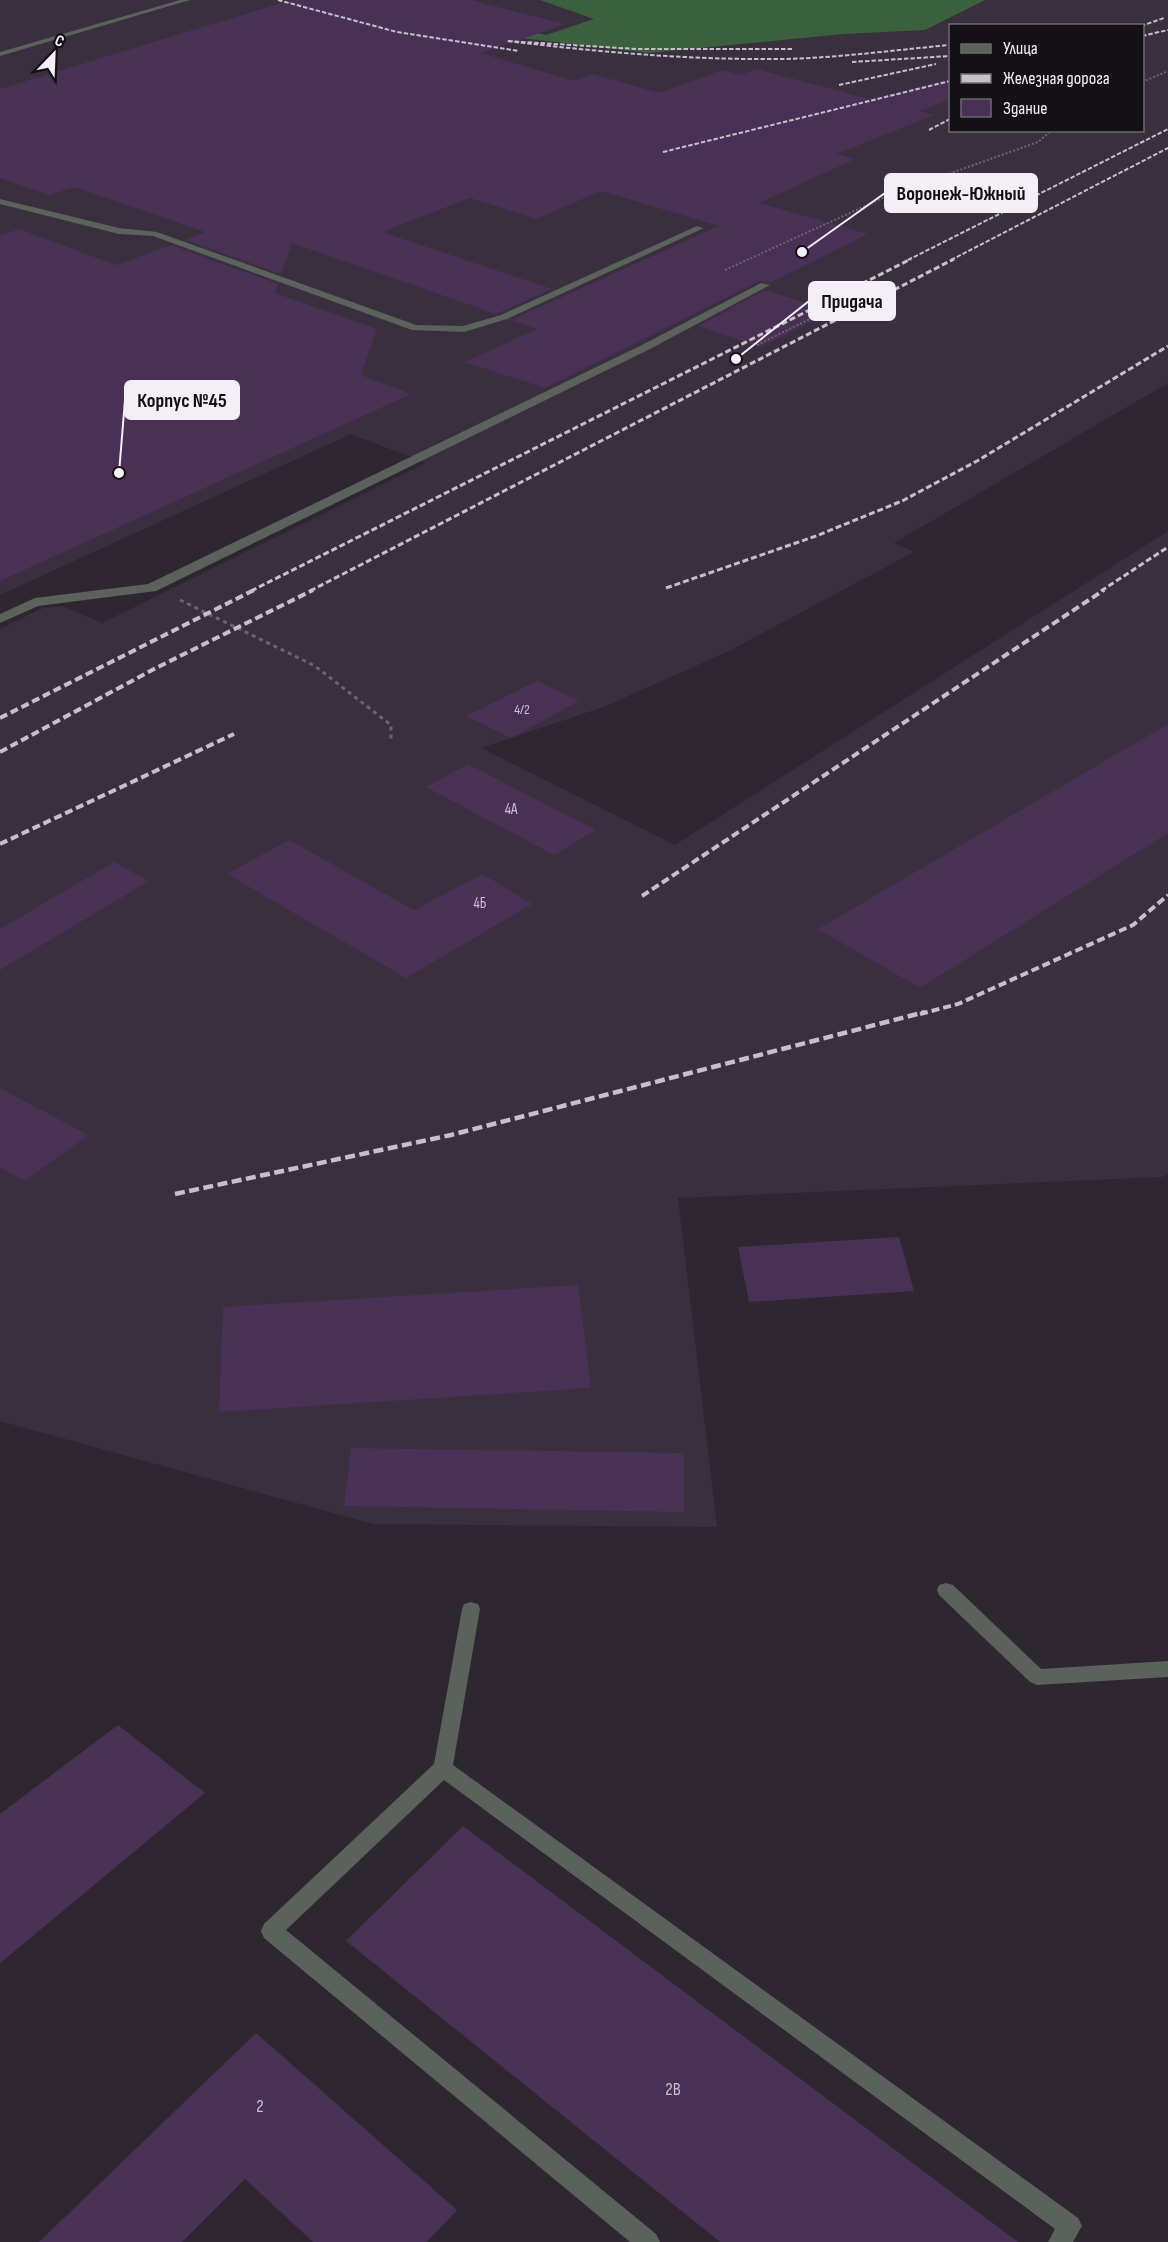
<svg xmlns="http://www.w3.org/2000/svg" width="1168" height="2242" viewBox="0 0 1168 2242" font-family="'Sofia Sans Condensed',sans-serif">
<rect width="100%" height="100%" fill="#2e2732"/>
<path fill="#3a2f3f" fill-rule="evenodd" d="M0 0H1168V383L894 543 914 552 729 651 606 706 481 748 675 845 1168 531V1174L1162 1177 678 1198 717 1527 373 1524 0 1421V629L43 608 63 606 102 623 426 463 351 434 0 595ZM950 26H1142V130H950Z"/>
<polygon fill="#3b603d" points="540,0 985,0 925,30 844,34 649,53 435,28 463,17 546,35 594,19"/>
<g fill="#493055">
<polygon points="291,0 471,0 565,24 481,53 574,81 592,74 660,93 722,70 741,75 756,69 869,99 951,79 951,99 919,111 934,115 836,154 855,159 759,203 868,234 769,283 760,281 545,388 465,362 537,329 511,320 719,226 601,191 536,219 470,198 382,232 552,289 496,314 292,243 281,274 185,240 205,232 75,187 49,195 0,178 0,89"/>
<polygon points="19,229 116,265 171,245 278,284 275,293 377,329 361,375 411,394 0,581 0,236"/>
<polygon points="765,290 832,311 761,347 698,326"/>
<polygon points="537,681 579,701 511,738 466,716"/>
<polygon points="1168,724 1168,833 920,988 818,929"/>
<polygon points="468,764 596,830 554,855 426,787"/>
<polygon points="289,840 414,910 483,874 532,904 406,978 227,874"/>
<polygon points="114,862 149,881 0,970 0,929"/>
<polygon points="0,1088 88,1135 25,1181 0,1167"/>
<polygon points="899,1237 914,1291 749,1302 738,1247"/>
<polygon points="578,1285 591,1388 219,1412 223,1307"/>
<polygon points="351,1448 684,1453 684,1512 344,1506"/>
<polygon points="118,1725 205,1793 0,1963 0,1814"/>
<polygon points="463,1826 1018,2242 720,2242 346,1941"/>
<polygon points="256,2033 457,2210 427,2242 313,2242 245,2179 182,2242 39,2242"/>
</g>
<g fill="none" stroke-linecap="round" stroke-linejoin="round">
<g stroke="#6b646e" stroke-width="2" stroke-dasharray="2 2" stroke-linecap="butt">
<polyline points="1142,82 1168,71"/>
<polyline points="725,270 887,196 1038,142 1052,130"/>
<polyline points="757,345 828,310"/>
</g>
<polyline stroke="#6b646e" stroke-width="3" stroke-dasharray="4 4" stroke-linecap="butt" points="180,600 315,666 391,725 391,739"/>
<g fill="#5b615b" fill-rule="evenodd">
<polygon points="180,0 190,0 0,56 0,52"/>
<polygon points="0,199 119,228 157,232 416,325 463,326 501,315 697,226 704,228 507,319 464,332 412,330 153,236 119,234 0,204"/>
<polygon points="946,1583 953,1585 1041,1669 1168,1661 1168,1677 1037,1685 1030,1682 939,1595 937,1590 939,1585"/>
<polygon points="471,1602 478,1604 480,1609 453,1765 1078,2218 1082,2226 1073,2242 1048,2242 1055,2229 444,1780 286,1930 656,2234 660,2242 630,2242 264,1938 261,1931 264,1924 434,1764 462,1609 464,1604"/>
</g>
<polygon fill="#5b615b" fill-rule="evenodd" points="761,283 770,285 650,349 156,591 38,606 0,623 0,614 35,598 148,584 642,345"/>
<g stroke="#c6c0c9" stroke-width="2" stroke-dasharray="4.5 2" stroke-linecap="butt">
<polyline points="278,0 397,32 519,51"/>
<polyline points="1141,26 1164,18"/>
<polyline points="1142,36 1168,30"/>
<path d="M792 49H636L507 41C598 52 689 60 781 59 838 58 894 50 950 45"/>
<polyline points="852,62 950,56"/>
<polyline points="839,85 936,64"/>
<polyline points="929,130 950,119"/>
<polyline points="663,152 950,81"/>
<polyline points="908,260 1168,129"/>
<polyline points="951,260 1168,148"/>
</g>
<g stroke="#c6c0c9" stroke-width="3" stroke-dasharray="6 3" stroke-linecap="butt">
<polyline points="666,588 816,536 902,501 977,461 1168,346"/>
<polyline points="251,591 911,259"/>
<polyline points="310,591 954,259"/>
<polyline points="1101,591 1168,547"/>
</g>
<g stroke="#c6c0c9" stroke-width="4" stroke-dasharray="8 4" stroke-linecap="butt">
<polyline points="0,718 254,590"/>
<polyline points="0,752 156,668 313,590"/>
<polyline points="0,844 234,734"/>
<polyline points="642,896 1104,590"/>
<polyline points="920,1014 958,1004 1133,925 1168,895"/>
</g>
<polyline stroke="#c6c0c9" stroke-width="4.5" stroke-dasharray="10 4.5" stroke-linecap="butt" points="175,1194 451,1135 925,1012"/>
</g>
<g text-anchor="middle" stroke-width="4.5" stroke-linejoin="round" paint-order="stroke">
<g font-size="14" fill="#c9bfce">
<text x="522" y="714">4/2</text>
</g>
<g font-size="15" fill="#c9bfce">
<text x="511" y="814">4А</text>
<text x="480" y="908">4Б</text>
</g>
<g font-size="18" fill="#c9bfce">
<text x="673" y="2095">2В</text>
<text x="260" y="2112">2</text>
</g>
</g>
<path fill="none" stroke="#f4eff7" stroke-width="2" d="M802 252L885 193M736 359L809 301M119 473L125 400"/>
<g fill="#f4eff7" stroke="#141116" stroke-width="2">
<circle cx="802" cy="252" r="6"/>
<circle cx="736" cy="359" r="6"/>
<circle cx="119" cy="473" r="6"/>
</g>
<g fill="#f4eff7" stroke="#f4eff7" stroke-width="2">
<rect x="885" y="174" width="152" height="38" rx="6"/>
<rect x="809" y="282" width="86" height="38" rx="6"/>
<rect x="125" y="381" width="114" height="38" rx="6"/>
</g>
<g font-size="20" text-anchor="middle" font-weight="bold" fill="#111">
<text x="961" y="200">Воронеж-Южный</text>
<text x="852" y="308">Придача</text>
<text x="182" y="407">Корпус №45</text>
</g>
<rect x="949" y="24" width="195" height="108" fill="#141116" stroke="#6e6a70" stroke-width="1.5"/>
<rect x="961" y="44" width="30" height="9" fill="#5b615b" stroke="#6e6a70" stroke-width="1.5"/>
<text x="1003" y="54" font-size="18" fill="#f4eff7">Улица</text>
<rect x="961" y="74" width="30" height="9" fill="#c6c0c9" stroke="#6e6a70" stroke-width="1.5"/>
<text x="1003" y="84" font-size="18" fill="#f4eff7">Железная дорога</text>
<rect x="961" y="99" width="30" height="18" fill="#493055" stroke="#6e6a70" stroke-width="1.5"/>
<text x="1003" y="114" font-size="18" fill="#f4eff7">Здание</text>
<g transform="translate(54 54) rotate(23)" stroke="#141116" stroke-width="4.5" paint-order="stroke">
<path d="M0-4.5L10 22L0 15L-10 22Z" fill="#f4eff7"/>
<text y="-9" font-size="16" font-weight="bold" text-anchor="middle" fill="#f4eff7">С</text>
</g>
</svg>
